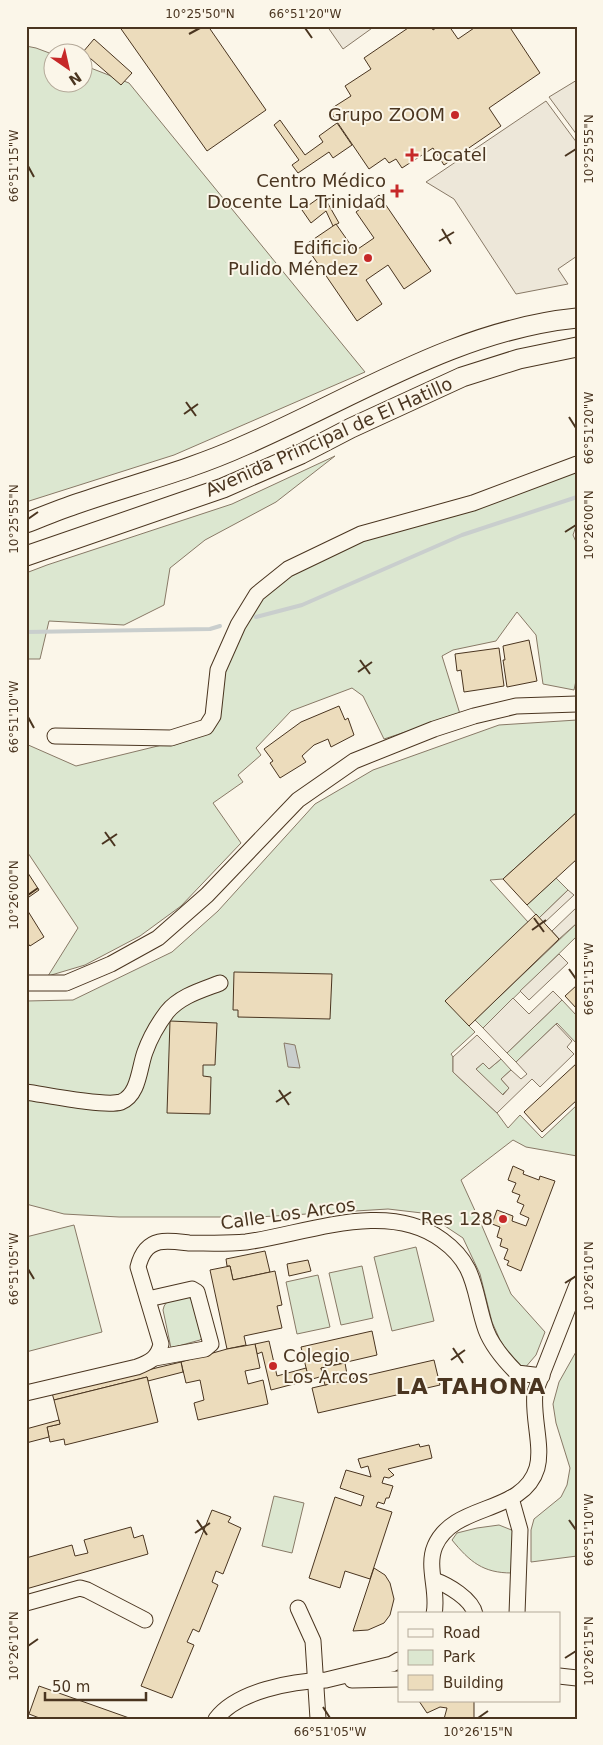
<svg xmlns="http://www.w3.org/2000/svg" width="603" height="1745" viewBox="0 0 603 1745" font-family="'DejaVu Sans',sans-serif">
<rect width="100%" height="100%" fill="#fbf6e9"/>
<g fill="#dce7d0" stroke="#887966">
<polygon points="26,46 36,48 52,54 52,82 82,82 83,65 129,83 365,372 174,455 26,502"/>
<polygon points="335,456 276,502 205,540 170,568 164,605 124,625 49,621 40,659 26,659 26,573 47,565 232,504"/>
<polygon points="577,471 577,523 573,535 577,544 577,676 574,690 543,684 536,635 517,612 496,641 453,650 442,656 460,714 384,739 363,696 352,688 291,711 256,748 261,755 238,775 243,782 213,803 241,843 181,906 140,936 85,965 48,976 78,928 26,850 26,744 76,766 211,733 220,717 224,672 244,626 263,597 295,570 356,542"/>
<polygon points="577,720 577,812 503,879 490,880 528,922 469,1026 475,1032 451,1054 453,1057 453,1072 497,1113 508,1128 520,1115 542,1138 577,1105 577,1156 526,1147 513,1140 461,1180 482,1226 511,1294 545,1332 536,1355 524,1369 515,1363 500,1340 492,1322 480,1274 463,1238 442,1224 422,1213 388,1209 258,1217 119,1217 64,1214 26,1204 26,1001 73,1000 172,952 218,911 315,804 373,770 499,725"/>
<polygon points="556,878 568,890 539,918 527,905"/>
<polygon points="577,923 577,936 483,1028 475,1020"/>
<polygon points="562,1000 577,1016 577,1044 557,1023 516,1062 507,1053"/>
<polygon points="501,1059 511,1070 501,1079 509,1088 502,1095 476,1069 483,1063 489,1069"/>
<polygon points="74,1225 102,1332 26,1352 26,1237"/>
<polygon points="416,1247 434,1321 392,1331 374,1257"/>
<polygon points="362,1266 373,1318 341,1325 329,1273"/>
<polygon points="318,1275 330,1327 297,1334 286,1282"/>
<path d="M187 1296 195 1302 204 1336 200 1340 171 1348 163 1310C165 1298 176 1298 187 1296Z"/>
<polygon points="577,1350 577,1556 531,1562 531,1530 534,1519 561,1497 567,1485 570,1468 556,1423 553,1404 559,1382"/>
<polygon points="274,1496 304,1503 292,1553 262,1546"/>
<path d="M499 1525 514 1531 512 1573C483 1573 470 1562 452 1540L457 1533 477 1528Z"/>
</g>
<g fill="#ede7d9" stroke="#887966">
<polygon points="327,26 375,26 343,49"/>
<polygon points="577,80 577,135 549,97"/>
<polygon points="546,101 577,143 577,256 558,269 568,284 516,294 454,199 426,182"/>
<polygon points="568,890 574,895 544,923 539,918"/>
<polygon points="577,907 577,923 559,939 552,931"/>
<polygon points="559,954 568,963 529,1000 520,991"/>
<polygon points="553,991 562,1000 507,1053 483,1028 513,998 529,1014"/>
<polygon points="556,1024 572,1041 567,1047 574,1054 540,1087 532,1079 497,1113 453,1072 453,1057 477,1035 501,1059 489,1069 483,1063 476,1069 503,1095 509,1088 501,1079 511,1070 521,1079 527,1074 516,1062"/>
</g>
<polygon fill="#c9cecd" stroke="#887966" points="284,1043 295,1045 300,1068 288,1067"/>
<g fill="none" stroke-linecap="round" stroke-linejoin="round">
<g stroke="#c9cecd" stroke-width="4">
<polyline points="256,617 302,605 462,535 577,497"/>
<polyline points="26,632 210,629 220,626"/>
</g>
</g>
<g fill="#ecdcbc" stroke="#4a3520">
<polygon points="119,26 208,26 266,110 207,151"/>
<polygon points="411,26 431,26 433,30 439,26 449,26 458,39 477,26 509,26 540,73 489,108 501,126 444,165 433,148 402,168 396,159 389,163 385,158 369,169 329,110 351,96 345,86 371,69 364,58"/>
<polygon points="94,39 132,73 121,85 83,52"/>
<polygon points="280,120 305,155 323,142 319,136 337,123 352,145 333,158 329,152 298,173 292,165 299,160 274,125"/>
<polygon points="323,195 339,223 333,226 326,211 311,223 302,210"/>
<polygon points="379,195 431,271 404,289 388,265 366,280 382,304 357,321 305,245 336,224 355,251 374,238 356,212"/>
<polygon points="529,640 537,681 507,687 503,660 505,660 503,646"/>
<polygon points="499,648 504,686 464,692 461,670 457,671 455,654"/>
<polygon points="339,706 345,720 348,718 354,735 331,747 328,739 314,745 302,756 306,762 280,778 270,763 273,761 264,749 301,722"/>
<polygon points="577,812 577,859 527,905 503,879"/>
<polygon points="26,870 39,890 29,897 26,892"/>
<polygon points="26,908 44,937 30,946 26,941"/>
<polygon points="536,914 559,939 469,1026 445,1001"/>
<polygon points="234,972 332,974 330,1019 238,1017 238,1010 233,1010"/>
<polygon points="577,985 577,1009 565,996"/>
<polygon points="170,1021 217,1023 215,1065 203,1065 203,1076 211,1077 210,1114 167,1113"/>
<polygon points="577,1063 577,1100 542,1132 524,1112"/>
<polygon points="513,1166 524,1171 523,1174 539,1180 540,1176 555,1181 521,1271 507,1265 509,1261 504,1259 508,1249 500,1246 502,1239 497,1237 500,1227 492,1224 497,1210 513,1216 512,1221 526,1226 529,1218 520,1214 524,1205 517,1202 520,1195 512,1192 516,1183 508,1180"/>
<polygon points="265,1251 270,1272 233,1280 230,1266 227,1266 226,1259"/>
<polygon points="308,1260 311,1271 289,1276 287,1264"/>
<polygon points="230,1266 233,1280 275,1271 282,1305 277,1306 282,1328 244,1336 246,1345 227,1349 210,1270"/>
<polygon points="372,1331 377,1355 321,1368 323,1376 309,1380 301,1347"/>
<polygon points="269,1341 277,1376 306,1368 309,1380 271,1390 262,1352 257,1354 255,1344"/>
<polygon points="255,1344 260,1368 245,1371 248,1384 263,1380 268,1404 198,1420 194,1403 204,1400 200,1380 186,1383 181,1362 227,1349"/>
<polygon points="434,1360 440,1385 318,1413 312,1388"/>
<polygon points="181,1362 183,1372 148,1381 147,1377 54,1400 52,1393"/>
<polygon points="345,1363 348,1380 325,1385 321,1368"/>
<polygon points="147,1377 158,1422 65,1445 64,1439 50,1442 47,1427 60,1424 54,1400"/>
<polygon points="59,1420 60,1424 47,1427 49,1437 26,1443 26,1429"/>
<polygon points="419,1444 420,1447 429,1445 432,1458 388,1469 394,1475 389,1478 384,1477 382,1483 393,1486 389,1498 386,1498 384,1504 378,1502 376,1507 392,1512 370,1579 345,1571 340,1588 309,1578 335,1497 361,1506 364,1496 340,1488 346,1470 371,1477 368,1466 361,1468 358,1459"/>
<polygon points="212,1510 231,1517 228,1522 241,1528 223,1574 216,1571 212,1582 218,1585 199,1632 193,1629 187,1642 194,1645 172,1698 141,1686"/>
<polygon points="131,1527 134,1538 143,1535 148,1554 26,1589 26,1558 72,1545 75,1556 88,1553 84,1540"/>
<polygon points="374,1568 385,1575 390,1583 394,1599 390,1615 384,1623 368,1630 353,1631"/>
<polygon points="39,1686 132,1719 42,1719 29,1714"/>
<polygon points="419,1701 474,1701 474,1719 444,1719 447,1708 440,1707 427,1713"/>
</g>
<g fill="none" stroke-linecap="round" stroke-linejoin="round">
<defs>
<g id="minor">
<polyline points="55,736 171,738 206,727 213,716 218,670 238,625 257,594 288,569 361,534 473,503 577,464"/>
<polyline points="26,983 66,983 111,964 158,938 207,895 298,800 354,761 434,729 474,716 516,706 577,704"/>
<path d="M26 1092C47 1095 104 1107 121 1102 139 1095 139 1068 145 1052 150 1038 158 1024 167 1012 180 996 202 990 220 983"/>
<polyline points="148,1299 192,1289 197,1292 211,1344 205,1349 155,1358"/>
<path d="M26 1393 137 1367C150 1362 158 1358 161 1344L138 1267C141 1255 146 1245 159 1242 168 1240 180 1242 189 1243 208 1243 227 1244 246 1242 306 1234 387 1199 442 1240 478 1266 473 1293 486 1330 492 1346 505 1361 517 1373L542 1376"/>
<polyline points="511,1498 520,1530 517,1614"/>
<path d="M434 1580C448 1585 472 1599 475 1614"/>
<polyline points="26,1603 80,1588 87,1590 145,1620"/>
<polyline points="298,1608 313,1641 318,1719"/>
<path d="M434 1614C439 1592 426 1567 435 1546 454 1502 523 1515 537 1468 543 1446 532 1417 535 1392L577 1285"/>
<polyline points="559,1676 577,1678"/>
<polyline points="352,1680 399,1679"/>
<path d="M216 1719C237 1691 292 1681 326 1680L392 1664 399 1660"/>
</g>
<g id="major">
<path d="M26 523C44 516 61 509 79 503 134 484 190 470 243 446 352 399 456 330 577 318"/>
<polyline points="26,556 223,488 301,454 351,428 462,377 519,359 577,347"/>
</g>
</defs>
<use href="#minor" stroke="#4a3520" stroke-width="17"/>
<use href="#major" stroke="#4a3520" stroke-width="21"/>
<use href="#minor" stroke="#fbf6e9" stroke-width="15"/>
<use href="#major" stroke="#fbf6e9" stroke-width="19"/>
</g>
<path fill="none" stroke="#4a3520" stroke-width="2" d="M305 28 312 38M189 34 200 28M565 156 576 149M28 166 34 177M442 229 451 244M439 241 454 232M186 402 196 416M184 414 198 404M569 417 576 428M28 519 38 512M565 532 576 525M360 660 370 674M358 672 372 662M28 717 34 728M105 832 115 846M102 844 117 834M28 895 38 888M534 918 544 932M532 930 546 920M569 969 576 979M279 1090 289 1105M276 1102 291 1092M28 1269 34 1279M565 1283 576 1276M453 1348 463 1363M451 1360 465 1350M197 1520 207 1535M569 1520 576 1530M195 1533 210 1523M28 1646 38 1639M565 1658 576 1651M323 1707 330 1718M478 1718 488 1711"/>
<g fill="#c62828" stroke="#fbf6e9" stroke-width="2">
<circle cx="455" cy="115" r="5"/>
<path d="M409.5 147.5h5v5h5v5h-5v5h-5v-5h-5v-5h5z"/>
<path d="M394.5 183.5h5v5h5v5h-5v5h-5v-5h-5v-5h5z"/>
<circle cx="368" cy="258" r="5"/>
<circle cx="503" cy="1219" r="5"/>
<circle cx="273" cy="1366" r="5"/>
</g>
<g text-anchor="middle" stroke-width="4" stroke-linejoin="round" paint-order="stroke">
<g font-size="18" fill="#4a3520" stroke="#fbf6e9" text-anchor="end">
<text x="445" y="121">Grupo ZOOM</text>
<text x="422" y="161" text-anchor="start">Locatel</text>
<text x="386" y="187">Centro Médico<tspan x="386" dy="21">Docente La Trinidad</tspan></text>
<text x="358" y="254">Edificio<tspan x="358" dy="21">Pulido Méndez</tspan></text>
<text x="493" y="1225">Res 128</text>
<text x="283" y="1362" text-anchor="start">Colegio<tspan x="283" dy="21">Los Arcos</tspan></text>
</g>
<g font-size="18" fill="#4a3520" stroke="#fbf6e9">
<text transform="translate(329 437) rotate(-24)" y="6">Avenida Principal de El Hatillo</text>
<text transform="translate(288 1214) rotate(-8)" y="6">Calle Los Arcos</text>
</g>
<g font-size="22" font-weight="bold" letter-spacing="1" fill="#4a3520" stroke="#fbf6e9">
<text x="471" y="1394">LA TAHONA</text>
</g>
</g>
<rect width="603" height="1745" fill="none" stroke="#fbf6e9" stroke-width="55"/>
<rect x="398" y="1612" width="162" height="90" fill="#fbf6e9" stroke="#b4a999"/>
<rect x="408" y="1629" width="25" height="8" fill="#fbf6e9" stroke="#b4a999"/>
<text x="443" y="1638" font-size="15" fill="#4a3520">Road</text>
<rect x="408" y="1650" width="25" height="15" fill="#dce7d0" stroke="#b4a999"/>
<text x="443" y="1662" font-size="15" fill="#4a3520">Park</text>
<rect x="408" y="1675" width="25" height="15" fill="#ecdcbc" stroke="#b4a999"/>
<text x="443" y="1688" font-size="15" fill="#4a3520">Building</text>
<g transform="translate(68 68) rotate(146)"><circle r="24" fill="#fbf6e9" stroke="#b4a999"/>
<path d="M0-4L9 19L0 12L-9 19Z" fill="#c62828"/>
<text y="-8" font-size="14" font-weight="bold" text-anchor="middle" fill="#4a3520">N</text>
</g>
<path d="M45 1692v8h101v-8" fill="none" stroke="#4a3520" stroke-width="2.5"/>
<text x="52" y="1692" font-size="15" fill="#4a3520" stroke="#fbf6e9" stroke-width="4" paint-order="stroke">50 m</text>
<rect x="28" y="28" width="548" height="1690" fill="none" stroke="#4a3520" stroke-width="2"/>
<g font-size="12" text-anchor="middle" fill="#4a3520">
<text x="200" y="18">10°25'50"N</text>
<text x="305" y="18">66°51'20"W</text>
<text transform="translate(589 149) rotate(-90)" y="4">10°25'55"N</text>
<text transform="translate(14 166) rotate(-90)" y="4">66°51'15"W</text>
<text transform="translate(589 428) rotate(-90)" y="4">66°51'20"W</text>
<text transform="translate(14 519) rotate(-90)" y="4">10°25'55"N</text>
<text transform="translate(589 525) rotate(-90)" y="4">10°26'00"N</text>
<text transform="translate(14 717) rotate(-90)" y="4">66°51'10"W</text>
<text transform="translate(14 895) rotate(-90)" y="4">10°26'00"N</text>
<text transform="translate(589 979) rotate(-90)" y="4">66°51'15"W</text>
<text transform="translate(14 1269) rotate(-90)" y="4">66°51'05"W</text>
<text transform="translate(589 1276) rotate(-90)" y="4">10°26'10"N</text>
<text transform="translate(589 1530) rotate(-90)" y="4">66°51'10"W</text>
<text transform="translate(14 1646) rotate(-90)" y="4">10°26'10"N</text>
<text transform="translate(589 1651) rotate(-90)" y="4">10°26'15"N</text>
<text x="330" y="1736">66°51'05"W</text>
<text x="478" y="1736">10°26'15"N</text>
</g>
</svg>
